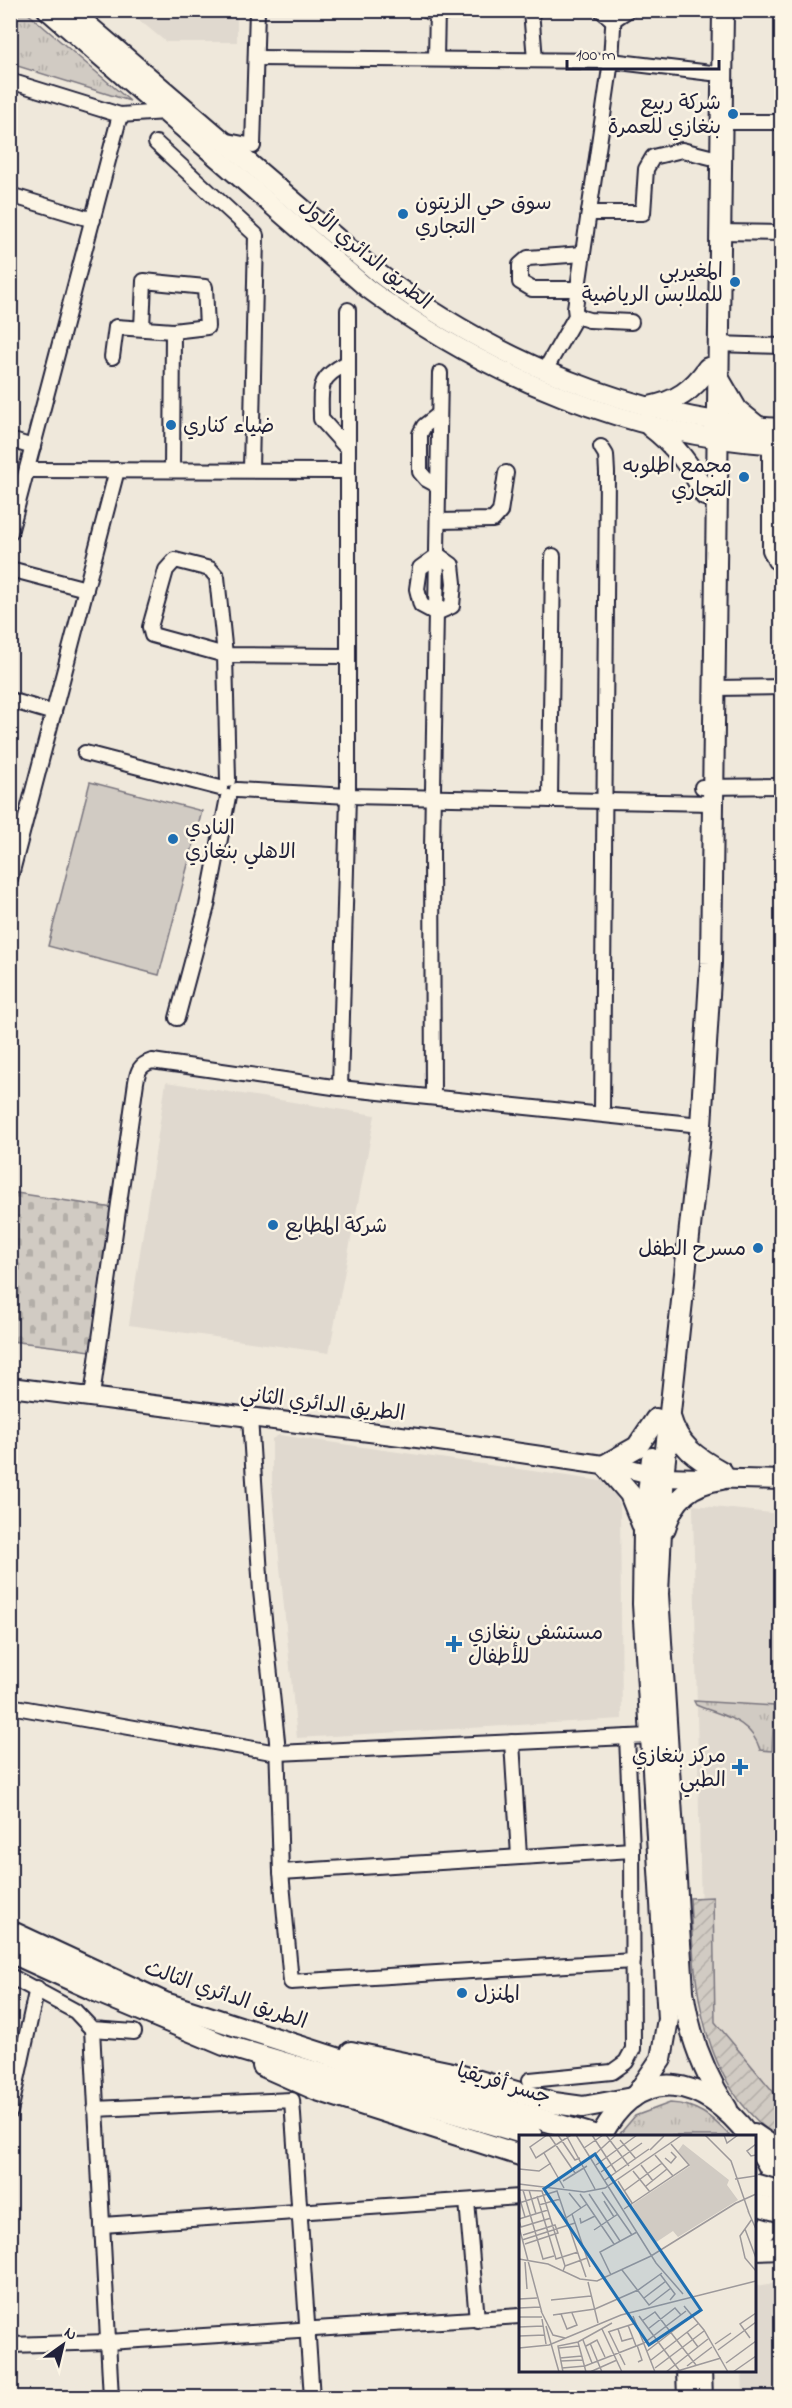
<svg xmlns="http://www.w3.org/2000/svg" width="792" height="2408" viewBox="0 0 792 2408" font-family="'Indie Flower','Playpen Sans Arabic',sans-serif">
<defs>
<pattern id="grass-tufts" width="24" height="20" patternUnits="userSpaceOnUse" patternTransform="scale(1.5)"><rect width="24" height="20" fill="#d1cbc3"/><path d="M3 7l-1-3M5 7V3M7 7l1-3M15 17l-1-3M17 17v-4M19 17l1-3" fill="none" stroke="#b3aea8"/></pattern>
<pattern id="cemetery-stones" width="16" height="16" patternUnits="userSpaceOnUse" patternTransform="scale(1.5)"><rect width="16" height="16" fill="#d1cbc3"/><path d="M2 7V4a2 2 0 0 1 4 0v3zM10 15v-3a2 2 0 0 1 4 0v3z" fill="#b3aea8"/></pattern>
<pattern id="garden-furrows" width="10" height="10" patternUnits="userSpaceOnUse" patternTransform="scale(1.5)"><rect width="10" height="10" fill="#d1cbc3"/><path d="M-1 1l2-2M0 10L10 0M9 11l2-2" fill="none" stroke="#b3aea8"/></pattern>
</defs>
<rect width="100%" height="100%" fill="#efe8db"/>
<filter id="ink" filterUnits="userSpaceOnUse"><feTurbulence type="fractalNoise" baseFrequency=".0167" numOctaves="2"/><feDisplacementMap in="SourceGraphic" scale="12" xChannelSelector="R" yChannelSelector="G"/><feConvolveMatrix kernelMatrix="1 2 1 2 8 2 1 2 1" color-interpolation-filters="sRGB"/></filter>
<g filter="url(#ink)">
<g fill="#e0d9cf">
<polygon points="128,11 237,11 237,42 166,42"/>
<polygon points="166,1082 375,1115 329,1353 129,1325"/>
<polygon points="279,1435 609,1482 620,1505 622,1719 297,1738 272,1486 272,1439"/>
<polygon points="693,1505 781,1514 781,2113 703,2020"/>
<polygon points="781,2282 781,2397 743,2397 742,2371 754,2370 755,2286"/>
</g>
<g fill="url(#grass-tufts)" stroke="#7a767f" stroke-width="1.5">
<polygon points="10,11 25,11 130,101 11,64"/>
<path d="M694 1701 774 1706 772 1751 760 1750C751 1719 722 1716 696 1705Z"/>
<path d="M670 2103C697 2104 712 2117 730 2136H618L635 2116Z"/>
</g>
<polygon fill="url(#cemetery-stones)" stroke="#7a767f" stroke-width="1.5" points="10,1192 119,1209 99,1352 11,1341"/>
<path fill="url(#garden-furrows)" stroke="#7a767f" stroke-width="1.5" d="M713 1897 715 2022 781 2101V2140C700 2086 694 1987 690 1898Z"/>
<polygon fill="#d1cbc3" stroke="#7a767f" stroke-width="1.5" points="90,782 202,811 159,975 48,946"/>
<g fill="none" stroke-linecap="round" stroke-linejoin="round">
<defs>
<g id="minor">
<polyline points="426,10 437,15 454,10"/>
<polyline points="531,10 535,60"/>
<polyline points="601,10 613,20 628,10"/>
<polyline points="256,58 611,61 711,73"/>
<polyline points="436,58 437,10"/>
<polyline points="10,81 120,115 10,533"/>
<polyline points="120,115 165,112"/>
<polyline points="720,122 782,122"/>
<polyline points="223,140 253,146 257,10"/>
<polyline points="156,143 256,235 251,470"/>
<polyline points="10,195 93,220"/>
<polyline points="589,213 643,213 646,169 653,157 682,150 710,157"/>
<polyline points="718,232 782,233"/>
<polyline points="577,289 532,289 520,282 520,265 528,258 583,254"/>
<polyline points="576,316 589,320 631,322"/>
<polyline points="717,344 782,346"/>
<polyline points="112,357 116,327 173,331 207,327 205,287 144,281 142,328"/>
<polyline points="545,370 576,316 575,308 611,61 614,10"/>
<polyline points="10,440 33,447"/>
<polyline points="770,445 770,550 775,561 782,562"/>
<path d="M346 447 321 419C321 388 316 379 347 363"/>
<polyline points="601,447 606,455 607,473 602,1114"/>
<polyline points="27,470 346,471"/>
<polyline points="172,470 173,331"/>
<polyline points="437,485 426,479 420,472 420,434 424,426 438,415"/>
<polyline points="438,521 493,520 500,512 506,473"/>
<polygon points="438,555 452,565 454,583 452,606 436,613 421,605 417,589 420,568"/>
<polyline points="10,569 86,589"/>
<polyline points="714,688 782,687"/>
<polyline points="10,700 54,713"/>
<polyline points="85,753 220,788"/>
<polyline points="228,780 225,655 217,577 210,569 175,560 166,570 150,627 152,635 225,655 347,656"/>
<polyline points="702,787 782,786"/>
<polyline points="237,790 348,796 713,803"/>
<polyline points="550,800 553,556"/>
<polyline points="10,879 117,470"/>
<polyline points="177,1018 207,906 228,797"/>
<polyline points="340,1088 348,796 348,310"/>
<polyline points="433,1096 432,849 440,373"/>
<path d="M92 1396 136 1082C138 1070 140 1065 152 1061L340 1088 691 1124"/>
<polyline points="250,1417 261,1591 277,1741 281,1872 291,1982 633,1961"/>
<polyline points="10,1706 277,1753 651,1736"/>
<polyline points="512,1742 519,1856"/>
<polyline points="281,1872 632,1850"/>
<polyline points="10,1976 75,2011 92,2029 134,2032"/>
<polyline points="92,2029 111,2398"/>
<polyline points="530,2080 612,2072 626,2062 633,2049 632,1850 627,1737"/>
<polyline points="95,2109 292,2100 312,2398"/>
<polyline points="10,2112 37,1988"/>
<polyline points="467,2201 477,2320"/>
<polyline points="102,2225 520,2197"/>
<polyline points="10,2345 108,2342 520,2316"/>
</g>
<g id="major">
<path d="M47 10 367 288C486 376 632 438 782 445"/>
<path d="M71 10 378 273C494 360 635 420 782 428"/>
<polyline points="10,1387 425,1439 630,1469 663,1477 782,1480"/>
</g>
<g id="highway">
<path d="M723 10 711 963 701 1125 664 1468 658 1594 683 1991C689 2035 703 2072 727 2109"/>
<polyline points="719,379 737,410 758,427"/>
<path d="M649 407C676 402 693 390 708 368"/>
<path d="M650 426C675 445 692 466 705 495"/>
<path d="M670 1417C678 1446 697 1458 722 1472"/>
<polyline points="642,1524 630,1494 605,1465 637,1447 656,1419"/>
<path d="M665 1528C674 1497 691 1484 722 1479"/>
<polyline points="10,1931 165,2003 352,2063 597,2136"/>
<polyline points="10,1952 100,1993 224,2045 532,2136"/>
<polyline points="351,2052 452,2073 554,2103 583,2107 632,2098"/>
<polyline points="263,2066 317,2090 520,2155"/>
<polyline points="637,2094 661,2059 668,2019 643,1604 644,1529 652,1458"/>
<polyline points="754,2134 782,2153"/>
<path d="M601 2136C641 2061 704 2077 749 2136"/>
<path d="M754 2143C780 2177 790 2210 754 2241"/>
<polyline points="754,2249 782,2248"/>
<polyline points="687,2370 688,2398"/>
<polyline points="701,2370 702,2398"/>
</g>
</defs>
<use href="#minor" stroke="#22223b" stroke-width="18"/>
<use href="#major" stroke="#22223b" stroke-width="22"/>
<use href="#highway" stroke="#22223b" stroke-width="24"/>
<use href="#minor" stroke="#fcf5e5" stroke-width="14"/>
<use href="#major" stroke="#fcf5e5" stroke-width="18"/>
<use href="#highway" stroke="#fcf5e5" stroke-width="20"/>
<defs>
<g id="highway-bridge">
<polyline points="754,2184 782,2192"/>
<polyline points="754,2204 782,2212"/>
</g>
</defs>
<use href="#highway-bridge" stroke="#22223b" stroke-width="24" stroke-linecap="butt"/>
<use href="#highway-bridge" stroke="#fcf5e5" stroke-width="20"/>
</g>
</g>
<g fill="#1f6fb2" stroke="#fcf5e5" stroke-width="2">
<circle cx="733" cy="114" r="6"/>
<circle cx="403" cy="214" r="6"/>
<circle cx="735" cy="282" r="6"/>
<circle cx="171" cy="425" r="6"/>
<circle cx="744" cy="477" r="6"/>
<circle cx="173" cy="839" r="6"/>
<circle cx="273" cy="1225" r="6"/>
<circle cx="758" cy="1248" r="6"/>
<path d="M451 1635h6v6h6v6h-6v6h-6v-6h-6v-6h6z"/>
<path d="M737 1758h6v6h6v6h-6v6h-6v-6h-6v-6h6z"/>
<circle cx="462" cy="1993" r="6"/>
</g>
<g text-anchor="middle" stroke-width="5" stroke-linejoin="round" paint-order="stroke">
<g font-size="21" fill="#22223b" stroke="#fcf5e5" text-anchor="start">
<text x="721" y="109" text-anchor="end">شركة ربيع<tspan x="721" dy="24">بنغازي للعمرة</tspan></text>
<text x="415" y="209">سوق حي الزيتون<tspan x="415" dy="24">التجاري</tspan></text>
<text x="723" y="277" text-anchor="end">المغيربي<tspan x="723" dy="24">للملابس الرياضية</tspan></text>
<text x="183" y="432">ضياء كناري</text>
<text x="732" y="472" text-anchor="end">مجمع اطلوبه<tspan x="732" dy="24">التجاري</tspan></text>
<text x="185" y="834">النادي<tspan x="185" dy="24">الاهلي بنغازي</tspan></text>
<text x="285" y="1232">شركة المطابع</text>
<text x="746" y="1255" text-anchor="end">مسرح الطفل</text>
<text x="468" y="1639">مستشفى بنغازي<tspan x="468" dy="24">للأطفال</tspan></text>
<text x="726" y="1762" text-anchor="end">مركز بنغازي<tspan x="726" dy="24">الطبي</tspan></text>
<text x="474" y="2000">المنزل</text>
</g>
<g font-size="21" fill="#22223b" stroke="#fcf5e5">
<text transform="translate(366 253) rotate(39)" y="7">الطريق الدائري الأول</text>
<text transform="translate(323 1403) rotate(7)" y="7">الطريق الدائري الثاني</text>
<text transform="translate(226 1994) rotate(19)" y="7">الطريق الدائري الثالث</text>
<text transform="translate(504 2083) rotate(17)" y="7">جسر أفريقيا</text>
</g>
</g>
<g transform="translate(519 2135)">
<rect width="237" height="237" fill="#efe8db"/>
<path d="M164 9 210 45 208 50 219 65 159 102 154 96 136 108 113 70 171 31 159 16Z" fill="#d1cbc3"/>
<path fill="none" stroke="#9d999b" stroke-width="1.5" d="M28 0 11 12 17 23 52 0M30 0 56 38M39 0 56 25 61 23M47 0 76 54M57 0 137 128 164 159M73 0 97 37M87 0 110 31M186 0 212 26 230 78M205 0 208 8 219 0M101 5 117 24M237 9 228 16 232 21 237 20M65 13 84 0M131 15 145 1M25 18 45 53M136 20 154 41M72 23 97 0M146 23 152 28 157 22 152 17M77 30 118 0M122 30 134 46M0 34 20 36 32 28M114 36 131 57M82 37 123 8M216 44 236 41M86 45 130 14M44 46 68 31M99 46 113 68M0 49 65 57 86 53 163 0M127 51 148 34M0 55 23 56 46 131 44 136M4 55 24 124 35 121M10 55 17 79M105 56 143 28M83 57 113 100M50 58 62 73M61 59 95 109M70 59 101 106M0 61 6 82M18 61 37 124 59 117M85 66 95 82M0 68 38 56 67 142M215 69 237 59M20 70 41 64M105 74 170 30 152 9M229 76 237 94M53 79 68 123M47 83 68 69M61 83 62 88 76 81M0 84 29 75M233 84 221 101 226 123 237 136M0 86 2 92 32 83M0 92 23 178M226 94 237 123M75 95 99 79M4 100 36 90 39 98 6 109M3 105 56 88M0 124 29 129 61 144 78 146 132 121 217 68M6 127 8 154M46 131 68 123 71 132M103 135 130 170 152 153M141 139 156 159 151 165M92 140 81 117 118 97M69 147 79 188M125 163 147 146M0 164 18 163M32 165 72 161M165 171 185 195 209 237M0 173 21 172M22 176 34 200 46 203M42 179 48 194 58 190 53 178M34 180 76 174 119 155 143 138M114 181 136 237M120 181 160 235M0 182H23M23 184 27 209M123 186 136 177 177 230M109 190 117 211M27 191 40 237M0 192 24 191M83 194 103 237M99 194 103 206 114 203M129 194 156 173 162 180M89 197 117 188M90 197 106 230M168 197 179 212M0 201 26 200M231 203 221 189 237 178M64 205 73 228M59 207 67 237M71 208 83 237M196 209 212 198M118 210 123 225 119 227M67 211 78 205 86 222M0 213 30 210 102 180 237 146M40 213 60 211M199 215 237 187M128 216 172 182M41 223 63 221M132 225 180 188M42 226 64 225M207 228 237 206M168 231 193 212M43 233 66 231 125 208 167 176M136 233 185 196M44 237 39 211 59 207 93 188M71 237 98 225M147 237 189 204M155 237 202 223M214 237 237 221"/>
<path fill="#1f6fb2" fill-opacity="0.15" stroke="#1f6fb2" stroke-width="3" d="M76 19 182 175 130 210 25 54Z"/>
<rect width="237" height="237" fill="none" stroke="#22223b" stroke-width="3"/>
</g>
<rect width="792" height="2408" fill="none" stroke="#fcf5e5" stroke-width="36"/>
<rect x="18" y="18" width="756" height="2372" fill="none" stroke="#22223b" stroke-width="2" filter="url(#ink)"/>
<g transform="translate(63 2345) rotate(34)" stroke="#fcf5e5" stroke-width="4.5" paint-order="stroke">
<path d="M0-4.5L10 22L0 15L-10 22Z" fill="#22223b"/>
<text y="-9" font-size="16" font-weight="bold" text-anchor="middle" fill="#22223b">N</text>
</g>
<path d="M567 60v9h152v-9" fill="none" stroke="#22223b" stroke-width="3"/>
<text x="576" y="60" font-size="18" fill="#22223b" stroke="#fcf5e5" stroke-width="4.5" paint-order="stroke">100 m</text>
</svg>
